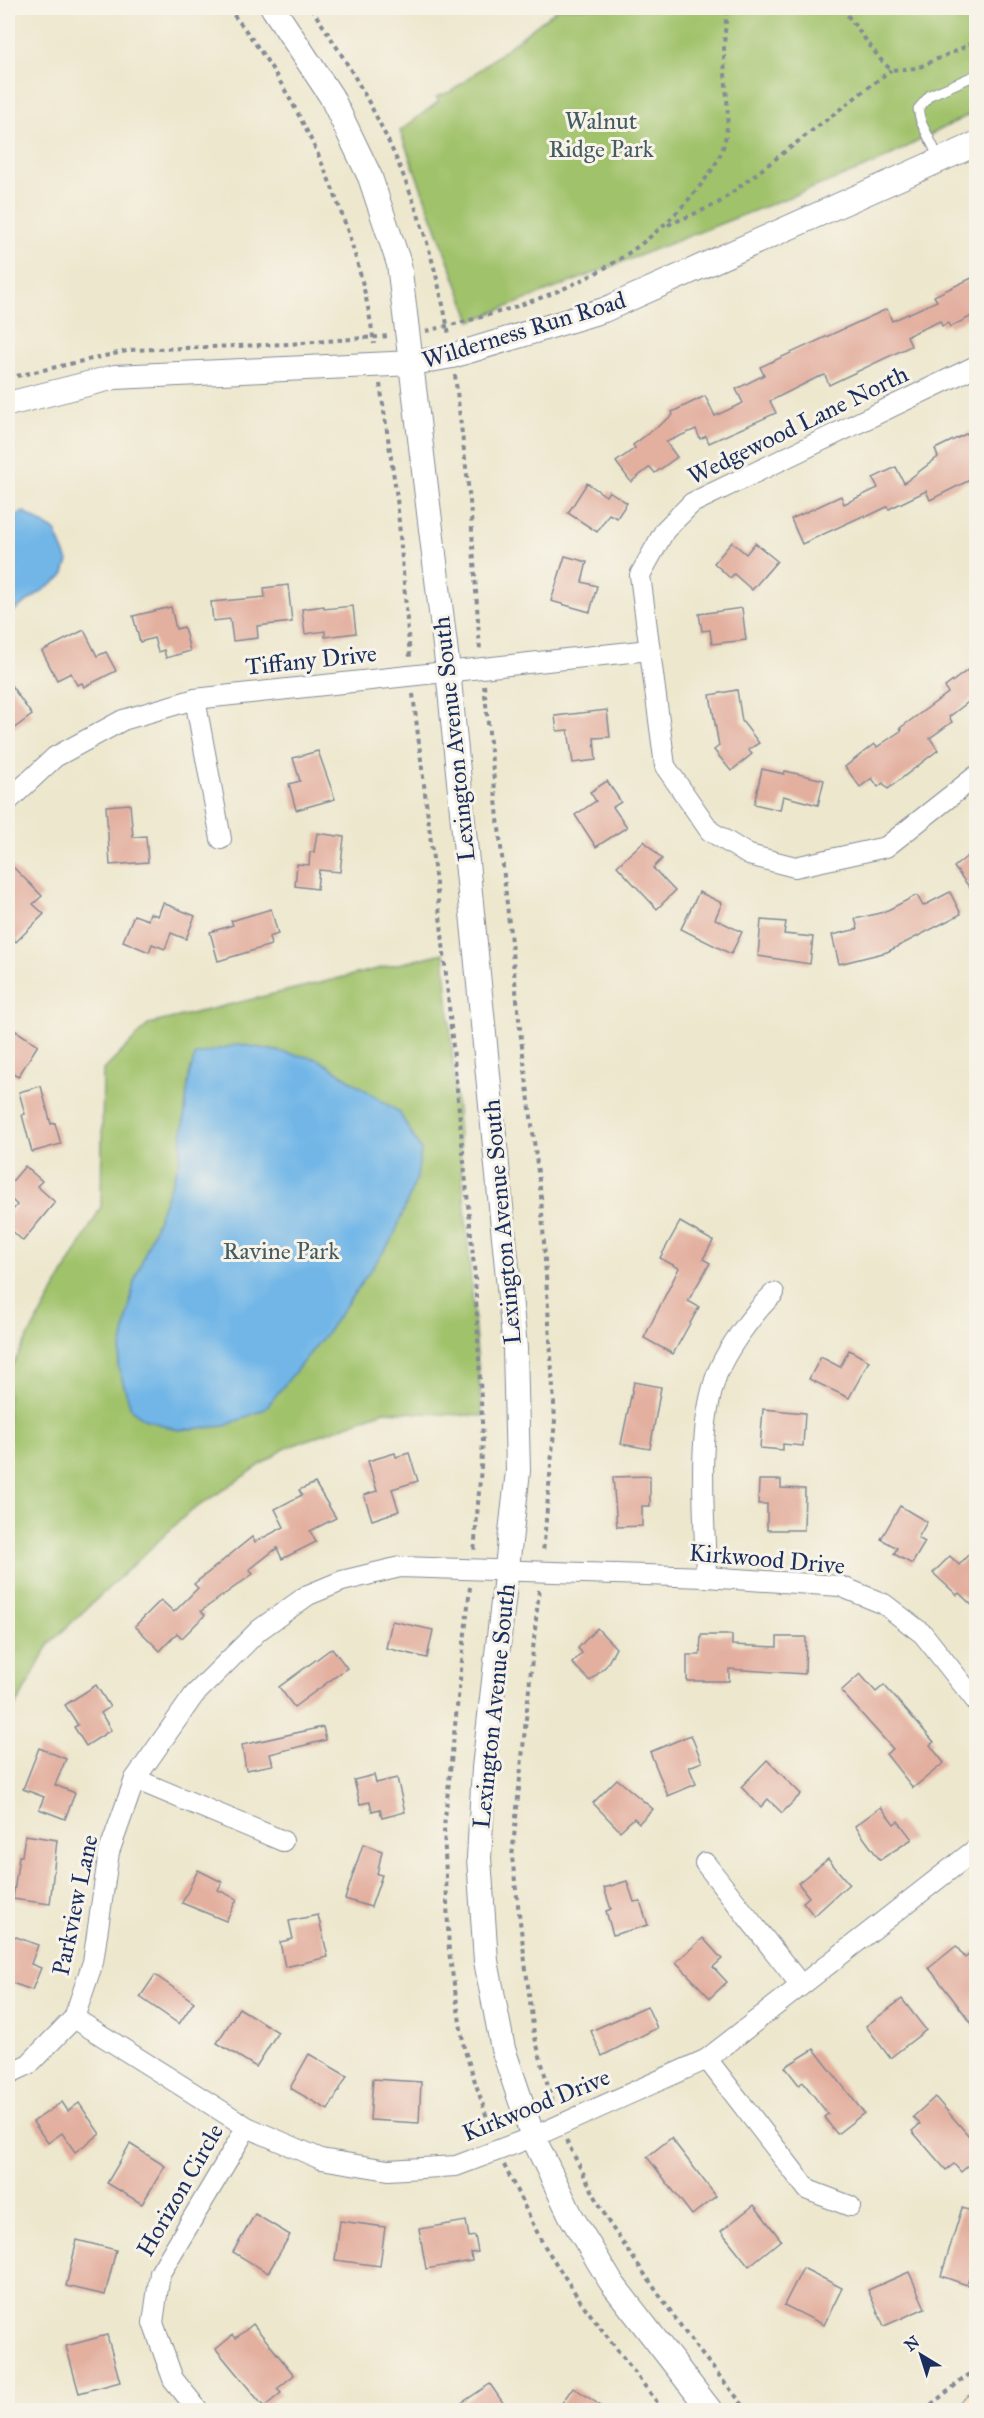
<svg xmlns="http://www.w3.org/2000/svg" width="984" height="2418" viewBox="0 0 984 2418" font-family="'IM FELL Great Primer',serif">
<rect width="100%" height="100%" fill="#f7f3e8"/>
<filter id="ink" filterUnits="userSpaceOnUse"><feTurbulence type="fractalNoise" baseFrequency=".0167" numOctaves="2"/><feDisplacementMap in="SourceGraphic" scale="12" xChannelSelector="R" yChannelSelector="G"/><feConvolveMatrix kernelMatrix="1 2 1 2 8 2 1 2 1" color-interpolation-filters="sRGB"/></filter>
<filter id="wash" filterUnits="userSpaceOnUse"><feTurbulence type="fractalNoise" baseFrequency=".008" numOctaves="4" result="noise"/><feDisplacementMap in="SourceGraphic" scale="24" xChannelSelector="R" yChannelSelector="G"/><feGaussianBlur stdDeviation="1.35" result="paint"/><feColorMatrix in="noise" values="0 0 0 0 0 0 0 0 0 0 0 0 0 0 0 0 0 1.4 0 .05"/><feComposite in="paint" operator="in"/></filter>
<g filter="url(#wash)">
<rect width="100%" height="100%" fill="#ede7cd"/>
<g fill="#a0c26b" stroke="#5e7864" stroke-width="1.5">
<polygon points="559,8 976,8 976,111 874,164 471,321 400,131 439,101 436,97 452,91"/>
<polygon points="444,953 482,1416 384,1411 286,1448 187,1514 50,1643 8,1720 8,1373 101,1207 103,1071 149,1024"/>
</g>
<g fill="#71b6e7" stroke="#4672a2" stroke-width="1.5">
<polygon points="24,512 55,531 68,561 63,576 8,615 8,518"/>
<polygon points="239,1044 318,1059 399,1112 421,1150 417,1177 393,1238 328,1331 265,1409 225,1426 178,1430 144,1419 131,1409 118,1366 134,1282 179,1163 189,1076 195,1055"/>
</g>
<g id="blocks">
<g fill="#e3af9f">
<polygon points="976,276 976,314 950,327 948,323 942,326 940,321 907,336 911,346 829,385 825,375 816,378 770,401 776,413 709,443 706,436 700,439 696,429 666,442 677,457 655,473 650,467 631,482 616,462 635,448 633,445 673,415 672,412 705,396 715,416 743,403 736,389 764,375 760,367 887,309 892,321 937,301 934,296"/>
<polygon points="976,429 976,477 930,500 926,491 889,509 887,507 866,517 865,515 802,544 791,519 841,496 844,504 878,488 873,478 896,467 904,483 938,457 935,449"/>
<polygon points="587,483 606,496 609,491 627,503 617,518 609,514 597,532 568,513"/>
<polygon points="732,542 746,554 755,543 777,561 752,590 734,574 730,578 714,563"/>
<polygon points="565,556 587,562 582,582 597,586 590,612 551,601"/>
<polygon points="288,585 292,622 257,626 258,638 233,641 230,619 213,621 211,602 265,597 264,588"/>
<polygon points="324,606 324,609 353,606 356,633 325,637 325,631 305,634 302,609"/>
<polygon points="171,607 176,629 184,627 190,651 166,658 164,650 158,652 154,638 140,642 133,616"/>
<polygon points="742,608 746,640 712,644 710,630 702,631 699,614"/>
<polygon points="84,630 97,656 106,652 116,671 84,687 82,683 77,685 71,673 57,680 42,651"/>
<polygon points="976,664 976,696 949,717 952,722 930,738 938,750 888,789 883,783 878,787 872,778 860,787 845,767 874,744 877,747 902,730 900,728 948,693 945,687"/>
<polygon points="8,681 32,715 13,729 8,721"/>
<polygon points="737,690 742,721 759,743 748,750 752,754 731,771 714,750 719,746 710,695"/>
<polygon points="607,710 610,737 594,738 596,760 573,763 568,730 557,731 555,716"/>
<polygon points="318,751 335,799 296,810 289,784 300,781 293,758"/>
<polygon points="762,769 784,774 785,771 824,780 818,805 783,796 780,810 754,804"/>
<polygon points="607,781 621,802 613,807 627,827 596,847 575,815 596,801 590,792"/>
<polygon points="130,804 133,837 146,836 148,862 110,865 106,806"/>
<polygon points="317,833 344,837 340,872 319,870 317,889 295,886 297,864 309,865 310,852 314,852"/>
<polygon points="644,841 662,859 653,868 675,891 657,909 617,866"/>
<polygon points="976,849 976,896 954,867"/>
<polygon points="8,862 42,896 33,904 44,914 16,942 8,933"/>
<polygon points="699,892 722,903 715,919 742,932 731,954 681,929"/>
<polygon points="950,892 961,914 887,952 839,964 832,935 858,929 855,919 884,912 917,895 923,906"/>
<polygon points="163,903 195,916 186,939 171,933 165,949 152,944 149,952 123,941 134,915 148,920 150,913 158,916"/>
<polygon points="271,909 278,934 269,937 271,945 218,961 210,932 233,925 231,921"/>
<polygon points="761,920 786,922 784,934 813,937 810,964 758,956"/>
<polygon points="16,1031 38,1045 18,1077 8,1071 8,1044"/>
<polygon points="41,1086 51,1124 55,1123 61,1144 32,1152 22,1115 25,1114 19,1092"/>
<polygon points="25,1166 42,1181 37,1186 55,1202 23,1241 8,1227 8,1216 17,1205 8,1196 8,1186"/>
<polygon points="680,1222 713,1241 703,1259 710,1263 688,1301 699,1307 673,1354 644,1338 679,1268 660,1258"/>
<polygon points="849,1350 869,1361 849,1398 809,1379 821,1357 840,1367"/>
<polygon points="634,1382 661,1387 650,1449 621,1444"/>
<polygon points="763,1409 805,1413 803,1446 783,1444 783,1450 760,1448"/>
<polygon points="395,1453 396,1457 409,1453 418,1481 392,1489 399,1511 372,1520 364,1495 377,1491 368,1461"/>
<polygon points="650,1476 650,1506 642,1506 642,1526 617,1527 613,1477"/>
<polygon points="759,1480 781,1480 781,1488 805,1489 804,1530 767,1530 767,1504 758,1504"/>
<polygon points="315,1483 336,1518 310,1531 316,1542 282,1559 277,1548 249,1570 253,1574 201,1611 205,1615 182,1638 177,1633 160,1651 135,1626 161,1600 174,1612 198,1588 194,1584 252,1537 255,1542 284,1527 275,1509 302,1495 299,1490"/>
<polygon points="900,1506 927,1522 918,1538 925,1542 912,1564 894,1554 897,1548 881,1539"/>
<polygon points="976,1546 976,1609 959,1593 957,1595 933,1573 950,1556 959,1565"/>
<polygon points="392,1621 433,1630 427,1658 386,1648"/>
<polygon points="597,1628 616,1648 606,1666 590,1681 572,1663 582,1653 578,1648"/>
<polygon points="701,1635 732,1635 732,1645 777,1647 777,1637 806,1637 805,1674 729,1669 729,1681 687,1681 687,1655 700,1655"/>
<polygon points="332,1648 347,1668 294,1707 279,1687"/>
<polygon points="860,1674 876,1692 884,1685 934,1742 930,1745 944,1763 913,1788 886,1754 893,1749 841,1691"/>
<polygon points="96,1685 110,1707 101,1713 111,1730 86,1746 74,1727 78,1725 65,1705"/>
<polygon points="323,1727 326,1740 270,1754 273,1765 246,1770 242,1745"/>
<polygon points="691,1735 702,1762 689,1767 696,1784 668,1796 650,1752"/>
<polygon points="39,1748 66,1759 55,1785 75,1793 65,1819 39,1809 44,1797 23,1789"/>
<polygon points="767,1760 801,1794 782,1813 768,1799 761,1807 741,1787"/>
<polygon points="374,1775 376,1783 397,1778 405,1812 382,1818 380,1809 372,1811 370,1802 360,1804 354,1780"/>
<polygon points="617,1779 653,1809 639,1823 634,1818 620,1831 593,1803"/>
<polygon points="881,1807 894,1824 898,1821 912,1839 880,1860 855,1826"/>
<polygon points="25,1835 57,1840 50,1904 13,1899 19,1856 22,1856"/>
<polygon points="363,1844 382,1851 377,1874 382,1875 371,1907 345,1899"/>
<polygon points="828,1859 849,1884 814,1916 803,1902 809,1897 798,1883"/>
<polygon points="198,1870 222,1882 218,1890 237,1899 226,1921 182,1903"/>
<polygon points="627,1881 634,1902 640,1901 648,1925 613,1935 606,1911 611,1909 604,1888"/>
<polygon points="318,1915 328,1957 285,1967 280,1942 293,1939 289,1921"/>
<polygon points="8,1934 38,1945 31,1964 41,1968 32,1990 9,1982 12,1973 8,1972"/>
<polygon points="703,1938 722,1959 713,1967 727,1982 710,1998 676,1962"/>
<polygon points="956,1946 965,1958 976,1949 976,2029 929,1968"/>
<polygon points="155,1975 194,2002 179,2024 140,1997"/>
<polygon points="902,1999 926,2030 890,2058 866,2026"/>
<polygon points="647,2006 657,2028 602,2056 591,2031"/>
<polygon points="239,2008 278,2032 256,2067 217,2043"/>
<polygon points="814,2049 864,2113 837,2134 824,2117 828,2114 803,2082 799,2085 785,2067"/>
<polygon points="309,2054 347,2076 328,2110 290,2088"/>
<polygon points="373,2079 421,2082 419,2123 370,2120"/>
<polygon points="935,2097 976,2144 976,2159 961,2172 954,2164 946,2170 912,2131 920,2124 913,2117"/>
<polygon points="62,2102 68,2111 79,2103 100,2134 75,2152 62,2133 48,2143 33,2122"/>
<polygon points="671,2138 716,2196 692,2215 647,2157"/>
<polygon points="130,2144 165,2166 142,2204 107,2183"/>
<polygon points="754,2205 781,2240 749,2266 721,2231"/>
<polygon points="962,2208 976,2212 976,2254 967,2285 941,2276"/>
<polygon points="255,2214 290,2235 268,2273 233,2252"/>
<polygon points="340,2221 385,2227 380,2266 335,2260"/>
<polygon points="466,2221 469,2237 475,2236 478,2252 471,2253 472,2261 426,2269 419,2229"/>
<polygon points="77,2240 116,2250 105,2295 66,2286"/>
<polygon points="803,2268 842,2288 824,2325 784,2305"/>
<polygon points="909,2272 925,2308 884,2326 868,2290"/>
<polygon points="253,2324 294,2375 277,2389 281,2393 264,2407 216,2349 233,2335 236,2338"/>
<polygon points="107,2335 120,2382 79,2393 66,2346"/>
<polygon points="490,2384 508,2410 451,2410"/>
<polygon points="573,2387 607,2410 557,2410"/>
</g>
</g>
</g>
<g filter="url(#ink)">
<use href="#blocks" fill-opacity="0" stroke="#848b96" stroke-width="1.5"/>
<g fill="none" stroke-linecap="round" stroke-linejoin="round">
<defs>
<polyline id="service" points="940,160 921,122 918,109 930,95 976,75"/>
<g id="minor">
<polyline points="976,366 692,503 665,530 640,575 665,766 710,831 749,855 795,867 886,847 976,776"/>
<polyline points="195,699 221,839"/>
<polyline points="8,801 55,757 123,720 195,699 649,650"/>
<path d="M706 1577C705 1515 696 1439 715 1380 723 1353 754 1312 774 1293"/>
<polyline points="135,1779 283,1841"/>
<polyline points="705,1863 800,1984"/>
<polyline points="74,2018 247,2127 321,2159 388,2170 456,2166 533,2137 707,2059 976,1849"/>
<polyline points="707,2059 808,2190 850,2206"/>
<polyline points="8,2074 29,2064 74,2018 93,1962 109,1852 135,1779 194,1695 259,1630 308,1595 342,1581 400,1567 706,1577 840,1586 884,1604 923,1634 976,1701"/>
<polyline points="198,2410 173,2379 153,2323 160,2273 247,2127"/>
</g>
<g id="tertiary">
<polyline points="273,8 331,96 370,177 399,264 448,670 515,1348 518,1471 484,1768 479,1858 486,1961 503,2049 533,2137 571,2216 611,2282 710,2410"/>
<polyline points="8,404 115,377 413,363 452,356 604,310 976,144"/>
</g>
<polyline id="secondary" points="972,2410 976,2407"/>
</defs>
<use href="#service" stroke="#848b96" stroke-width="11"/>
<use href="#minor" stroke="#848b96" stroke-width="22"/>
<use href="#tertiary" stroke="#848b96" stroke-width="26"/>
<use href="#secondary" stroke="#848b96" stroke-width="29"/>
<g stroke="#848b96" stroke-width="4" stroke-dasharray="4.5 4.5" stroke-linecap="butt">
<path d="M228 8C302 96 359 230 374 344"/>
<path d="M311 8C383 113 426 209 449 335"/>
<polyline points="842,8 880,59 891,70 917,68 976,42"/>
<polyline points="966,8 976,24"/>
<polyline points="668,225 717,204 891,70"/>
<path d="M426 331C527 307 620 279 690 198 702 184 720 162 724 144 732 113 724 84 724 53 724 38 726 23 727 8"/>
<polyline points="455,375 470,501 480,651"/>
<polyline points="8,378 131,350 289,344 389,336"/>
<polyline points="380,384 397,498 410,657"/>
<polyline points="484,685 521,1038 541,1196 555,1420 543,1553"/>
<polyline points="413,694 442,933 475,1277 483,1442 474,1553"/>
<polyline points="470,1587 444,1827 449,1952 464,2048 492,2133"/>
<polyline points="539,1590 512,1857 534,2034 554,2108"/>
<polyline points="566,2140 609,2223 692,2342 747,2410"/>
<polyline points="504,2165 542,2242 581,2302 663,2410"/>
<polyline points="924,2410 976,2369"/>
</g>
<use href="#service" stroke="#fff" stroke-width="9"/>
<use href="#minor" stroke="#fff" stroke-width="20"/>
<use href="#tertiary" stroke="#fff" stroke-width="24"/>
<use href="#secondary" stroke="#fce5c4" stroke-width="27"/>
</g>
</g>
<g text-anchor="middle" stroke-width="6" stroke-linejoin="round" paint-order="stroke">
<g font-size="24" fill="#435b62" stroke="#f7f3e8">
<text x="601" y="129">Walnut<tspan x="601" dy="28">Ridge Park</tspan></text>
<text x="281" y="1259">Ravine Park</text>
</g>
<g font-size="24" fill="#1b2f5e" stroke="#f7f3e8">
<text transform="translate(524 330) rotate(-17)" y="8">Wilderness Run Road</text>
<text transform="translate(798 425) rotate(-26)" y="8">Wedgewood Lane North</text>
<text transform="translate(311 660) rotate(-6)" y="8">Tiffany Drive</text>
<text transform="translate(454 739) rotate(-96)" y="8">Lexington Avenue South</text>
<text transform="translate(502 1222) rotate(-95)" y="8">Lexington Avenue South</text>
<text transform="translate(767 1559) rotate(5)" y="8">Kirkwood Drive</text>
<text transform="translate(494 1706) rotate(-84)" y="8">Lexington Avenue South</text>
<text transform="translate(75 1905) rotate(-78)" y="8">Parkview Lane</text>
<text transform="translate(536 2105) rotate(-22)" y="8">Kirkwood Drive</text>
<text transform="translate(180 2190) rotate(-60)" y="8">Horizon Circle</text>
</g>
</g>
<rect width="984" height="2418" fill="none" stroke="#f7f3e8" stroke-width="30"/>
<g transform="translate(921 2355) rotate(322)" stroke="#f7f3e8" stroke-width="4.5" paint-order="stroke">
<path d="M0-4.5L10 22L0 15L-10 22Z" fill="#1b2f5e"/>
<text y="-9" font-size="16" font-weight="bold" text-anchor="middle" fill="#1b2f5e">N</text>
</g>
</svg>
